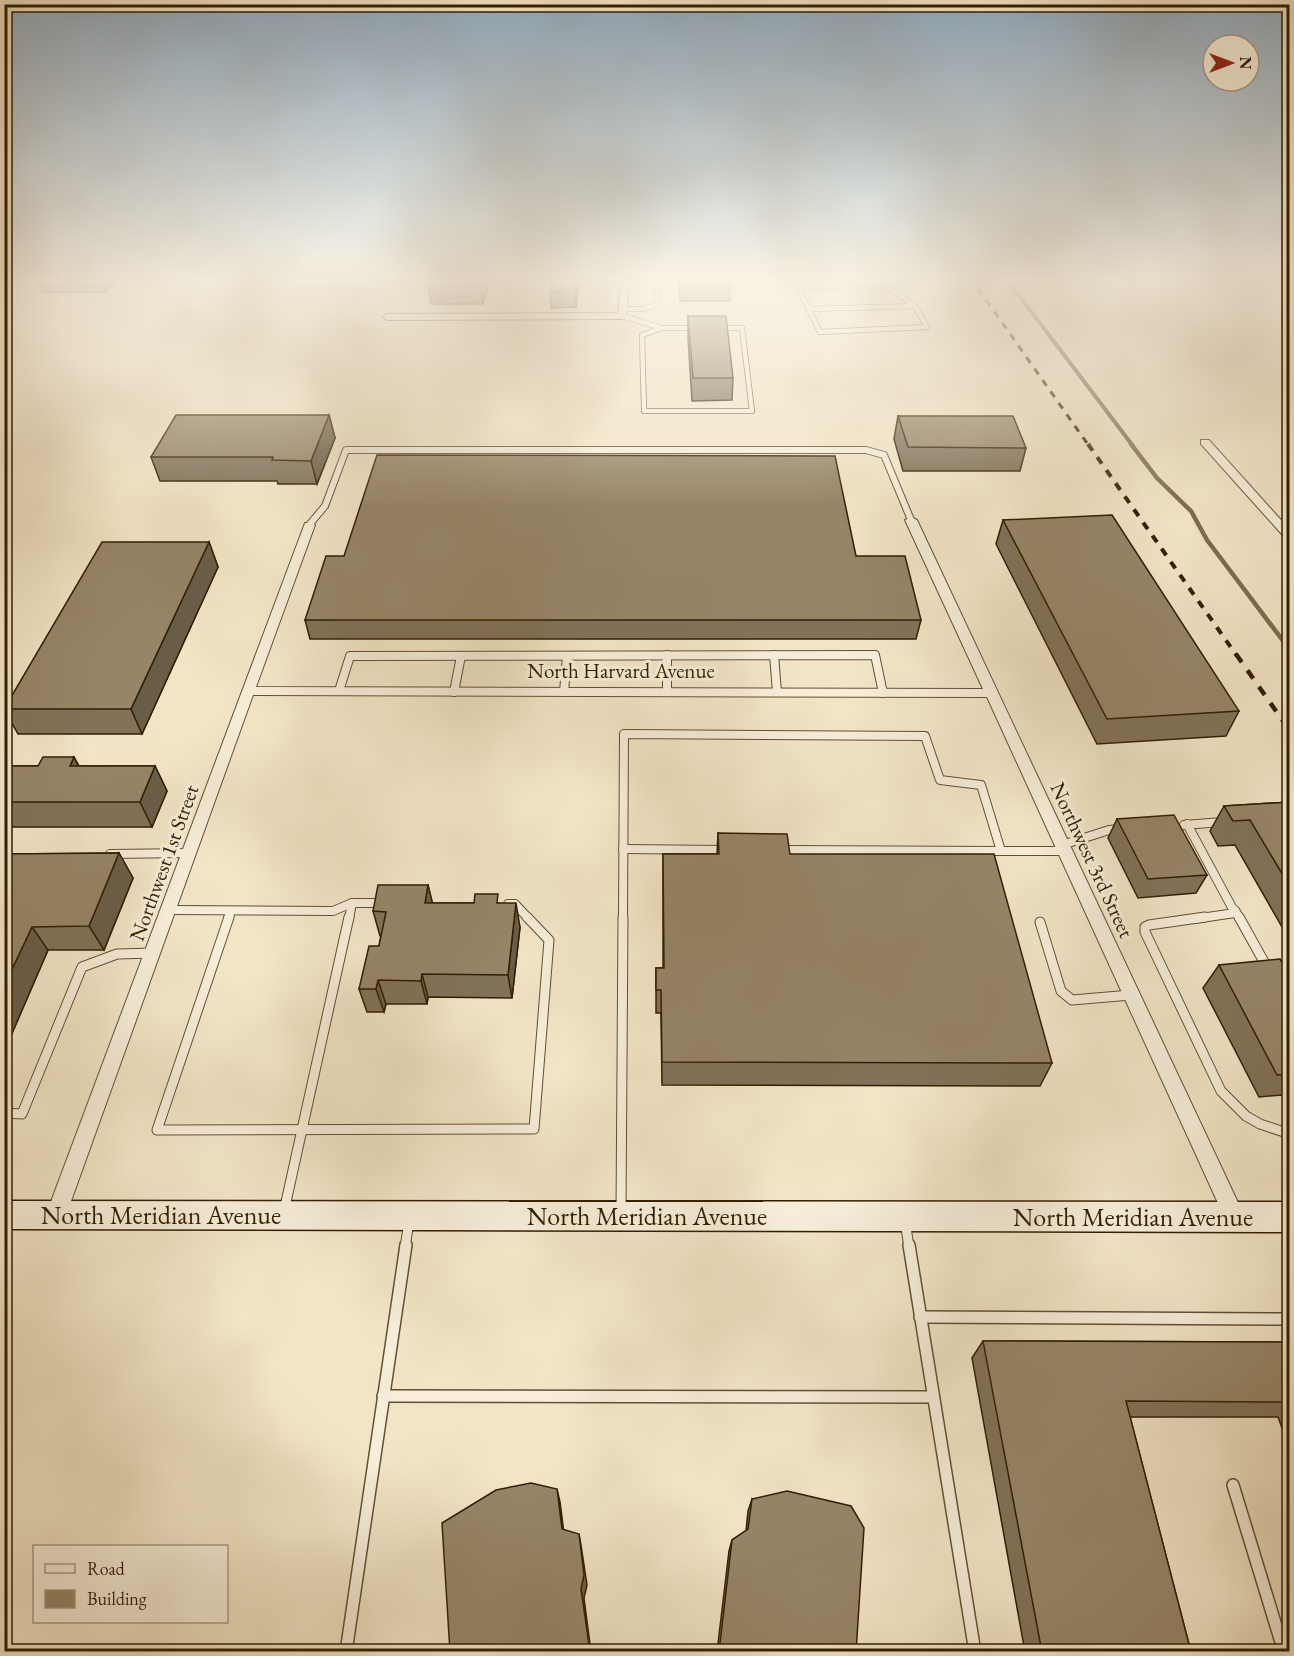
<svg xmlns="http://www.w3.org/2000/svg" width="1294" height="1656" viewBox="0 0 1294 1656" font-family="'EB Garamond',serif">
<rect width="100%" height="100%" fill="#f2e5c6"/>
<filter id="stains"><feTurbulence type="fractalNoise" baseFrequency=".00333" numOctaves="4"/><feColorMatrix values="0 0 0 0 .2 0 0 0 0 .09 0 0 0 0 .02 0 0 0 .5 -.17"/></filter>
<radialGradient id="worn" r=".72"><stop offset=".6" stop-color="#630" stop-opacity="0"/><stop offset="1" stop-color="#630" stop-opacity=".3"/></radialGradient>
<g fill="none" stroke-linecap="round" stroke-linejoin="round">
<polyline stroke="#7e6d4f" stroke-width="4" points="1005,277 1133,446"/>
<polyline stroke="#7e6d4f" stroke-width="4.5" points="1131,444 1157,478 1191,511 1207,540 1290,650"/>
<defs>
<g id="lane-far4">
<polyline points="794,277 798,287"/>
<polygon points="884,284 915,306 927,327 820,332 798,287"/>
<polyline points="623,309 643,309 658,304 657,286 625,282"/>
<polyline points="808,309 915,306"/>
<polyline points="622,316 662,328 697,328"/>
<polyline points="662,328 642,335 644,411 752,411 742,328 718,328"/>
</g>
<g id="lane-far3">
<polyline points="309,525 325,506 346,450 866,450 884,455 911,520"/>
<polyline points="373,656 875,656"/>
</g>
<g id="lane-far2">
<polyline points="667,655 667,692"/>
<polyline points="774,655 777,692"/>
<polyline points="339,691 350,656 875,655 883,693"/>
<polyline points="454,692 461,656"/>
<polyline points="564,692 567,656"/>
<polyline points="1187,824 1235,913 1194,919"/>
<polyline points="1184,825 1222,822"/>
<polyline points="1062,845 1109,830 1121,829"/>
<polyline points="623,849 726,850"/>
<polyline points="1001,851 1065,851"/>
<polyline points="110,854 189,853"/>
<polyline points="508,904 515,904 529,919"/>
<polyline points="168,910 333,911 352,903"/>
<polyline points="1235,910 1240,919"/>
<polyline points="228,919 231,911"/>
<polyline points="349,919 352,903 385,903"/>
<polyline points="623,919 624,734 925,736 940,780 981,785 1001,851 780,850"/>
</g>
<g id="lane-far1">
<polyline points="229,917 157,1130 534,1129 549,940 527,917"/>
<polyline points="1205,917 1149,925 1145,927 1145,932 1221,1091 1246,1116 1260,1124 1290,1134"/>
<polyline points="1239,917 1268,969"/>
<polyline points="1040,922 1061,991 1072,1000 1131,995"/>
<polyline points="4,1113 22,1114 82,967 117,954 153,953"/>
<polyline points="284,1211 349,917"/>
<polyline points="621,1212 623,917"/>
<polyline points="905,1221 909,1247"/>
<polyline points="405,1247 409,1222"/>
</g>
<g id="lane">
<polyline points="909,1245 975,1652"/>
<polyline points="920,1317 1290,1319"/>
<polyline points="383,1396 933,1397"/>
<polyline points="1233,1485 1284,1652"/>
<polyline points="346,1652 406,1245"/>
</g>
<g id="street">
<polygon points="621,277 629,277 626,316 622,319 387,320 383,317 387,314 618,313"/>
<polygon points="1201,440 1209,440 1290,530 1290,540 1286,539 1201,444"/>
<polygon points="911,517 917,520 1242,1211 1245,1218 1242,1225 1235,1228 1228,1225 987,697 253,695 66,1215 63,1222 56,1225 49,1222 46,1215 305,523 313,523 315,525 256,687 983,689 905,520"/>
</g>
<polygon id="secondary" points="4,1201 1290,1202 1290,1232 4,1229"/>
</defs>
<use href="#lane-far4" stroke="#625032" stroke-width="6"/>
<use href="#lane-far3" stroke="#625032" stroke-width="8"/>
<use href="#lane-far2" stroke="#625032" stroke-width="10"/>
<use href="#lane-far1" stroke="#625032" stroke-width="11"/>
<use href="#lane" stroke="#625032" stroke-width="14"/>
<use href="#street" stroke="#625032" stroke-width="2"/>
<use href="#secondary" stroke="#321e01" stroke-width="3"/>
<use href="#lane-far4" stroke="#f7eeda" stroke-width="4.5"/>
<use href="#lane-far3" stroke="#f7eeda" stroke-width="6"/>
<use href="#lane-far2" stroke="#f7eeda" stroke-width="8"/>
<use href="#lane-far1" stroke="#f7eeda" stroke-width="9"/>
<use href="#lane" stroke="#f7eeda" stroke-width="11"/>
<use href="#street" fill="#f7eeda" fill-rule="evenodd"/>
<use href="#secondary" fill="#f7eeda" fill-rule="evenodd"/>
<polyline stroke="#321e01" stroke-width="3" stroke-dasharray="7 7" stroke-linecap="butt" points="970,277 1089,446"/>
<polyline stroke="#321e01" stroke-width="4" stroke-dasharray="8 8" stroke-linecap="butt" points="1088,444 1237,656"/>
<polyline stroke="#321e01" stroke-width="4.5" stroke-dasharray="10 10" stroke-linecap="butt" points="1236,654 1290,731"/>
</g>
<g fill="#817259" stroke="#321e01" stroke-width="1.5">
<polygon points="36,277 117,277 106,292 42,292"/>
<polygon points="433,277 488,277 489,282 483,304 431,304 429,287"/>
<polygon points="553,277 578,277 576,307 551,308 550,292"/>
<polygon points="679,277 729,277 730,285 730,301 680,301"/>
<polygon points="873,277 925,277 924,281 903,282"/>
<polygon points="688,316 733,378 732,400 692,401 688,338"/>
<polygon points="329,415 335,438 317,484 278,484 277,481 160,481 151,457"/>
<polygon points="898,416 1026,448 1020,471 903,471 894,439"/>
<polygon points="1003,520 1239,711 1226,736 1097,744 996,544"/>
<polygon points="209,542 218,567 142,734 18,734 4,709"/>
<polygon points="856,556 921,620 916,639 310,639 305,620"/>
<polygon points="74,757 79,766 155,766 167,791 152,827 4,827 4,766 38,766"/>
<polygon points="1290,802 1290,941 1235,845 1218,846 1210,831 1224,806"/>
<polygon points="1117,819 1207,875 1196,893 1138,898 1108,838"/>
<polygon points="718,833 790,854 1052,1063 1040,1086 662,1085 661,1013 656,1013 656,968 663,968 663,854 717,854"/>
<polygon points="119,853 133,878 104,950 48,950 10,1038 4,1038 4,854"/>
<polygon points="428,885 432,903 499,903 520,927 512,998 428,997 427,1004 386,1004 384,1012 367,1012 359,989 379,946 381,936 380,936 373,911"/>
<polygon points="1219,965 1290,976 1290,1109 1282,1095 1259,1097 1203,988"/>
<polygon points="983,1341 1290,1342 1290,1451 1278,1417 1130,1417 1191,1652 1025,1652 972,1358"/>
<polygon points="752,1499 856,1652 717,1652 729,1551 732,1540 746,1531 748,1511"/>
</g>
<g fill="#695d48" stroke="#321e01" stroke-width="1.5">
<polygon points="101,277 117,277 106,292"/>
<polygon points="484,277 488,277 489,282 483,304 481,287"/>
<polygon points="577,277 578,277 579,281 576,307 575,291"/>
<polygon points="329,415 335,438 317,484 311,461"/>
<polygon points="209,542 218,567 142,734 131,709"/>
<polygon points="74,757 87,782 70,766"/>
<polygon points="155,766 167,791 152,827 140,802"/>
<polygon points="119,853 133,878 104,950 89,926"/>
<polygon points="428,885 434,909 425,903"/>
<polygon points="516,903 520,927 512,998 508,975"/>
<polygon points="32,927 48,950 10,1038 4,1032 4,986"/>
<polygon points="422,974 428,997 427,1004 421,981"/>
<polygon points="378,980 386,1004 384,1012 376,989"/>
<polygon points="557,1489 560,1502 565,1541 562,1529"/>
<polygon points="579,1534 581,1545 587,1585 584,1598 591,1652 590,1652 581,1589"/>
</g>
<g fill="#968567" stroke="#321e01" stroke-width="1.5">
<polygon points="433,277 484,277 481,287 429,287"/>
<polygon points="553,277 577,277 575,291 550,292"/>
<polygon points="680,277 729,277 730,285 681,286"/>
<polygon points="688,316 726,316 733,378 693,378"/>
<polygon points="176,415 329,415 311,461 272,460 273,457 151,457"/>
<polygon points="898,416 1013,416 1026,448 908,447"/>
<polygon points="377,455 835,456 856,556 905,556 921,620 305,620 326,556 344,556"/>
<polygon points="1112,515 1239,711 1107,719 1003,520"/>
<polygon points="102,542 209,542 131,709 4,709"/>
<polygon points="43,757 74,757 70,766 155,766 140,802 4,802 4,766 38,766"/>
<polygon points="1290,802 1290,887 1250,820 1233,821 1224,806"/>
<polygon points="1174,815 1207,875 1148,879 1117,819"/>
<polygon points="718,833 787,834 790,854 994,854 1052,1063 662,1062 661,990 656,990 656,968 664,968 663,854 719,854"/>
<polygon points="119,853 89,926 32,927 4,986 4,854"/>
<polygon points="378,885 428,885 425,903 474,903 475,894 498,894 497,903 516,903 508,975 422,974 421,981 378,980 376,989 359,989 369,946 379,946 386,912 373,911"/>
<polygon points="1280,959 1290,976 1290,1074 1277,1075 1219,965"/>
<polygon points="983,1341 1290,1342 1290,1402 1126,1401 1191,1652 1042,1652"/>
<polygon points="531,1483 557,1489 562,1529 579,1534 584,1575 581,1589 590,1652 450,1652 442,1523 496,1490"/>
<polygon points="787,1491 851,1506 864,1528 856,1652 719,1652 732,1540 748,1529 752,1499"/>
</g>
<linearGradient id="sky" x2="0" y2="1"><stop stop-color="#92acc0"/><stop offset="0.55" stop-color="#f9f3e5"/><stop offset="1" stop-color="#f9f3e5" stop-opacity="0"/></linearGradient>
<rect width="1294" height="508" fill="url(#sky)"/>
<g text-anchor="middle" stroke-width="6" stroke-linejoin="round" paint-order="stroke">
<g font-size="21" fill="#321e01" stroke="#f7eeda">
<text x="621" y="678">North Harvard Avenue</text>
<text transform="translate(1092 860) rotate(65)" y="7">Northwest 3rd Street</text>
<text transform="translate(164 863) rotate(-70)" y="7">Northwest 1st Street</text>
</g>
<g font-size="26" fill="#321e01" stroke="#f7eeda">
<text x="161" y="1224">North Meridian Avenue</text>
<text x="647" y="1225">North Meridian Avenue</text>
<text x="1133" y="1226">North Meridian Avenue</text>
</g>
</g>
<rect width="1294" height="1656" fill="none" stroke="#f2e5c6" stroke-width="24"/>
<rect x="6" y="6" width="1282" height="1644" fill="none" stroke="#321e01" stroke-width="3"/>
<rect x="12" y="12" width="1270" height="1632" fill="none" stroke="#321e01" stroke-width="1.5"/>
<rect x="33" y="1545" width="195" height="78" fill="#f7eeda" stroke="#a89b83" stroke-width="1.5"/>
<rect x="45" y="1564" width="30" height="9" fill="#f7eeda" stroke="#a89b83" stroke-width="1.5"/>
<text x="87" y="1575" font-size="18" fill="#321e01">Road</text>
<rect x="45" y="1590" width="30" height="18" fill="#968567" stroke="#a89b83" stroke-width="1.5"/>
<text x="87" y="1605" font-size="18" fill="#321e01">Building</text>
<g transform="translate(1231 63) rotate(90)"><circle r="28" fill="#f7eeda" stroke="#a89b83" stroke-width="1.5"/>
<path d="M0-4.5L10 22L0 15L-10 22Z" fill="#8f2418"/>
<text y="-9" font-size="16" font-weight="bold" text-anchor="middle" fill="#321e01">N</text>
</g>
<rect width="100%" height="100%" filter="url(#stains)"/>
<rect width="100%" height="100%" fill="url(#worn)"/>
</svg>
